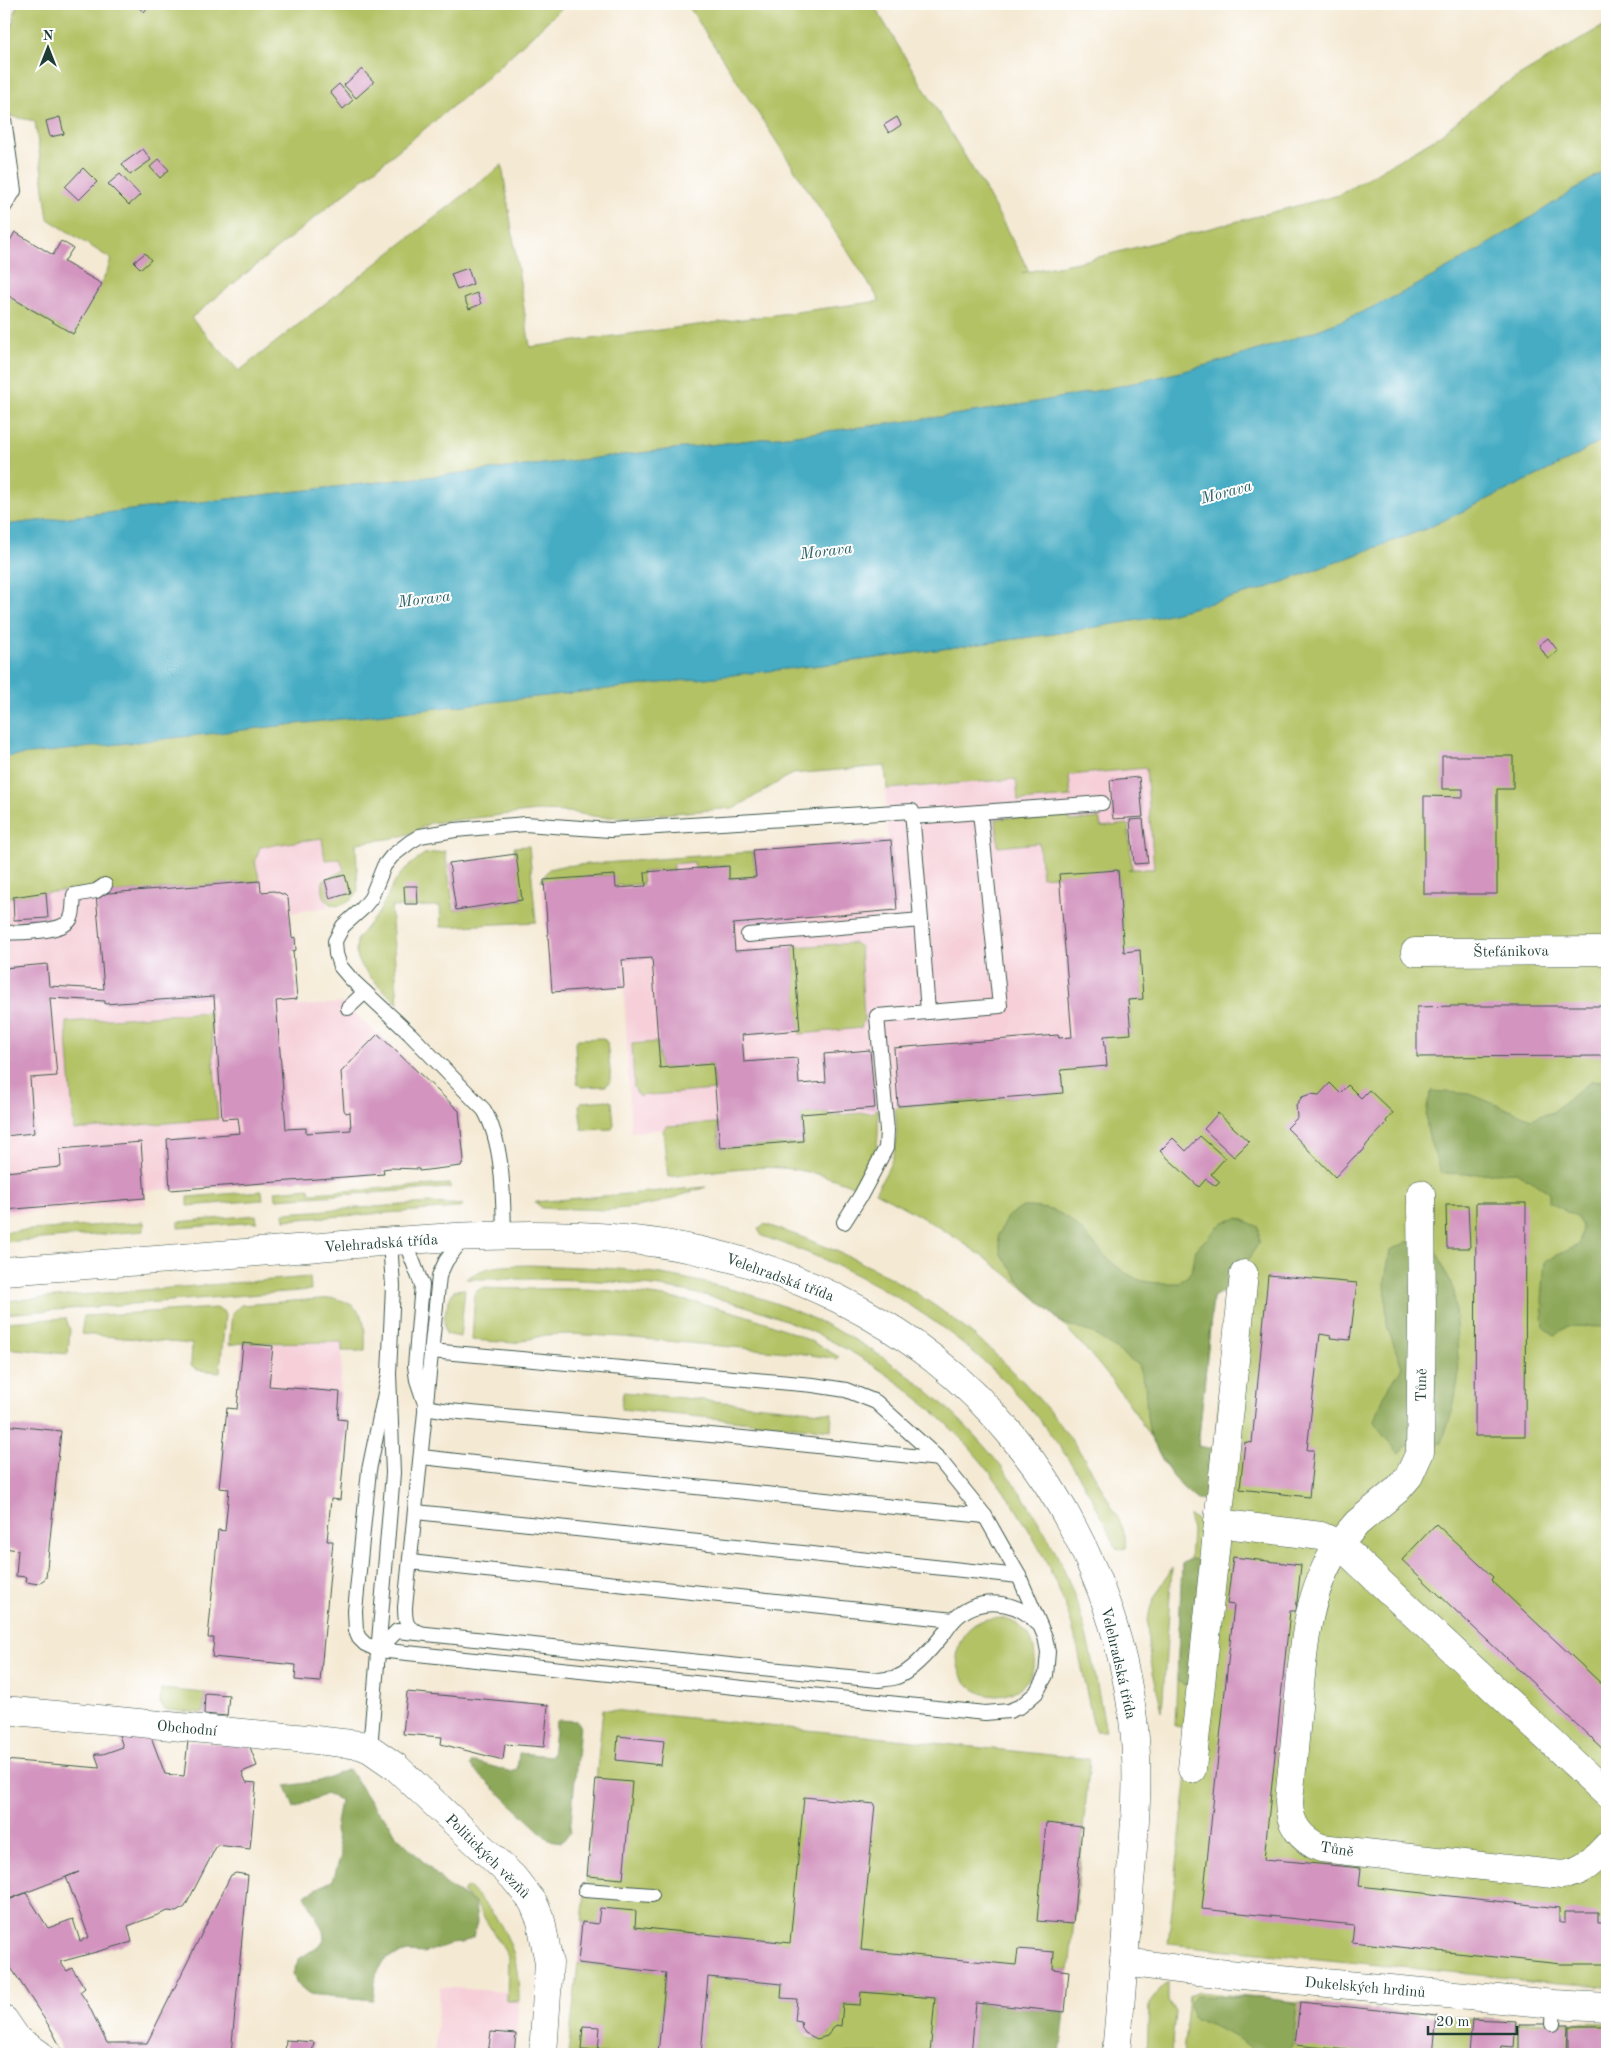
<svg xmlns="http://www.w3.org/2000/svg" width="1611" height="2058" viewBox="0 0 1611 2058" font-family="'Old Standard TT',serif">
<rect width="100%" height="100%" fill="#fff"/>
<filter id="ink" filterUnits="userSpaceOnUse"><feTurbulence type="fractalNoise" baseFrequency=".02" numOctaves="2"/><feDisplacementMap in="SourceGraphic" scale="10" xChannelSelector="R" yChannelSelector="G"/><feConvolveMatrix kernelMatrix="1 2 1 2 8 2 1 2 1" color-interpolation-filters="sRGB"/></filter>
<filter id="wash" filterUnits="userSpaceOnUse"><feTurbulence type="fractalNoise" baseFrequency=".0096" numOctaves="4" result="noise"/><feDisplacementMap in="SourceGraphic" scale="20" xChannelSelector="R" yChannelSelector="G"/><feGaussianBlur stdDeviation="1.12" result="paint"/><feColorMatrix in="noise" values="0 0 0 0 0 0 0 0 0 0 0 0 0 0 0 0 0 1.4 0 .05"/><feComposite in="paint" operator="in"/></filter>
<g filter="url(#wash)">
<rect width="100%" height="100%" fill="#f4e9d3"/>
<g fill="#f6cfd8">
<polygon points="1146,768 1154,869 1118,870 1124,952 1140,950 1143,999 1128,1001 1131,1034 1107,1066 1063,1093 875,1112 631,1132 624,987 550,993 541,881 549,869 888,840 885,789"/>
<polygon points="322,838 331,861 340,859 344,870 321,879 328,907 290,913 297,1006 342,1003 378,1034 464,1160 461,1166 145,1191 146,1204 4,1214 4,898 54,893 121,862"/>
<polygon points="343,1342 340,1392 269,1386 274,1344"/>
<polygon points="440,1987 507,1992 507,2001 519,2001 514,2054 434,2054"/>
</g>
<g fill="#b3c265" stroke="#69804c">
<path d="M17 4H566L480 84 191 318 239 371 502 165 530 347 880 301 687 4H873L986 191 1029 271 1021 273 1083 261 1339 195 1439 136 1492 92 1607 24V169C1516 226 1425 290 1323 328 1130 400 921 420 718 444 480 472 242 496 4 525V295L73 334 107 272 111 259 48 219 35 121 4 115V63Z"/>
<path d="M1607 437V1986L1559 1983 1168 1944 1192 1729 1175 1726 1182 1564 1190 1559 1192 1531 1189 1515 1201 1522 1207 1531 1229 1288 1213 1297 1198 1446 1197 1500C1189 1493 1180 1485 1173 1476 1163 1465 1158 1449 1150 1437 1140 1420 1129 1402 1116 1386 1050 1299 972 1241 875 1192 896 1157 899 1147 895 1107L1063 1093 1061 1069 1106 1066 1104 1035 1131 1034 1129 1001 1143 999 1140 950 1124 951 1118 870 1042 877 1039 843 998 847 996 819 1069 812 1070 821 1099 818 1101 827 1128 824 1132 869H1128H1154L1146 768 1069 775 1071 797 1018 801 1016 779 887 789 885 766 792 774 735 808 625 817H599L569 812 538 811 430 823 412 833 395 838 356 843 358 892C344 913 319 910 323 881L344 870 340 859 325 860 322 838 260 847 255 862 260 881 96 894 95 887 4 898V756L839 663 1053 634 1157 617 1264 589 1428 528 1565 462Z"/>
<polygon points="529,846 536,922 441,927 440,906 391,907 398,1004 369,976 359,962 356,953 357,939 379,912 395,881 405,869 424,854 445,851 454,910 522,900 514,847"/>
<polygon points="753,852 756,877 727,879 726,865 695,868 694,862 673,864 673,870 642,872 643,884 614,886 612,875 541,881 549,869 562,866"/>
<polygon points="854,943 860,947 864,1019 861,1028 800,1034 793,947"/>
<polygon points="210,1012 218,1119 74,1130 66,1022"/>
<polygon points="603,1038 607,1042 611,1080 606,1086 581,1087 577,1083 575,1042 578,1039"/>
<polygon points="657,1042 660,1068 712,1064 715,1090 638,1096 634,1087 632,1044"/>
<polygon points="607,1100 612,1102 614,1125 612,1129 582,1130 579,1105 582,1102"/>
<path d="M875 1109H878C879 1149 878 1154 855 1187 838 1180 821 1174 803 1171 759 1162 712 1172 668 1177L663 1131 666 1126 717 1123 720 1148 804 1143 801 1114 828 1112 829 1116 875 1112Z"/>
<polygon points="450,1184 450,1188 276,1199 275,1191 309,1188 310,1193"/>
<polygon points="706,1187 658,1203 635,1207 608,1210 542,1208 535,1202"/>
<polygon points="262,1191 263,1200 188,1206 188,1197"/>
<polygon points="431,1203 463,1205 459,1208 285,1220 284,1213"/>
<polygon points="256,1215 257,1222 178,1228 178,1222"/>
<polygon points="144,1222 144,1231 4,1242 4,1232"/>
<path d="M764 1224C803 1237 840 1251 876 1270 967 1317 1056 1401 1104 1492 1110 1504 1130 1535 1126 1548L1121 1549 1116 1548C1049 1390 922 1289 762 1236L758 1229Z"/>
<path d="M529 1265C573 1267 617 1267 661 1274 711 1283 761 1295 807 1316 918 1364 1013 1457 1063 1568 1087 1620 1095 1676 1106 1731H1095C1084 1688 1080 1641 1063 1600 987 1412 827 1301 626 1283 573 1278 519 1279 466 1279 487 1264 504 1266 529 1265Z"/>
<polygon points="310,1277 311,1290 4,1314 4,1301"/>
<path d="M482 1288C515 1290 548 1288 581 1289 669 1293 763 1310 839 1357L837 1359 798 1353 622 1337 570 1334 545 1335 514 1343 472 1340 475 1292Z"/>
<path d="M465 1289 460 1337 446 1334C441 1319 447 1303 454 1290Z"/>
<path d="M333 1298C365 1305 366 1322 365 1351H342V1342L243 1343 229 1345 232 1313 241 1305Z"/>
<polygon points="216,1308 223,1311 225,1315 220,1372 197,1370 191,1365 192,1344 81,1334 84,1316"/>
<polygon points="66,1318 70,1330 68,1354 4,1348 4,1322"/>
<polygon points="623,1392 832,1413 831,1430 621,1409"/>
<path d="M1172 1568 1162 1712C1156 1681 1141 1637 1151 1606 1156 1593 1165 1580 1172 1568Z"/>
<circle cx="996" cy="1657" r="39"/>
<polygon points="161,1689 205,1693 203,1713 165,1710 160,1703"/>
<polygon points="603,1709 1090,1759 1069,1971 582,1922"/>
<path d="M468 1887C505 1921 519 1950 519 2001H507L508 1956 475 1903 462 1892Z"/>
<polygon points="578,1963 666,1973 658,2054 568,2054"/>
<path d="M708 1977 782 1984 781 1998 797 1999C798 2008 798 2020 801 2028 809 2047 829 2039 836 2025H841L843 2004 859 2005 861 1992 935 1998 930 2054H701Z"/>
<polygon points="1168,1983 1168,2000 1175,2012 1171,2054 1147,2054 1149,2004 1161,1988"/>
<polygon points="1198,1992 1437,2016 1514,2021 1607,2023 1607,2054 1183,2054 1189,1996"/>
</g>
<g fill="#8ea85a" stroke="#567247">
<path d="M1607 1080V1327L1568 1326 1555 1335 1544 1328 1542 1300 1545 1261 1579 1245 1582 1226 1576 1217 1549 1202V1192L1516 1172 1468 1174 1442 1173C1431 1146 1419 1119 1432 1091L1470 1094 1531 1119 1553 1112 1591 1081Z"/>
<path d="M1023 1207C1035 1207 1050 1208 1061 1214 1090 1232 1104 1265 1137 1279 1149 1284 1166 1283 1179 1283L1192 1272 1196 1249 1223 1222 1239 1218 1259 1227V1243L1229 1288 1213 1297 1198 1446 1214 1449 1208 1501 1197 1500 1183 1488 1171 1474 1150 1436 1147 1416 1145 1383 1137 1364 1093 1333 1062 1323 1021 1284 1011 1268 1001 1255 998 1235 1007 1217Z"/>
<polygon points="1407,1242 1422,1242 1437,1252 1454,1291 1459,1374 1453,1409 1442,1443 1416,1449 1407,1445 1399,1453 1383,1435 1375,1421 1384,1396 1402,1367 1387,1326 1385,1281 1390,1250"/>
<polygon points="1191,1559 1204,1561 1189,1687 1177,1681 1182,1564"/>
<polygon points="559,1720 577,1721 580,1725 570,1832 562,1842 549,1840 470,1766 471,1763 476,1762 512,1772 517,1769 519,1753 552,1756 556,1722"/>
<polygon points="349,1769 374,1808 389,1822 396,1835 448,1886 475,1903 477,1922 473,1937 462,1943 450,1944 424,1953 408,1952 386,1958 376,1975 373,2000 308,1994 297,1985 293,1973 299,1959 321,1944 324,1939 323,1931 305,1895 333,1880 341,1855 335,1830 340,1800 326,1794 294,1808 286,1786 319,1781"/>
<path d="M1196 1996 1265 1998 1297 2003 1293 2046 1282 2054H1256C1248 2038 1210 2026 1193 2018L1190 2003Z"/>
<polygon points="976,2003 1065,2012 1060,2054 971,2054"/>
</g>
<path fill="#44acc3" stroke="#32747c" d="M1607 169V437L1565 462 1428 528 1264 589 1157 617 1053 634 839 663 4 757V525C242 496 480 472 718 444 921 420 1130 400 1323 328 1425 290 1516 226 1607 169Z"/>
<g id="blocks">
<g fill="#d395bf">
<polygon points="134,4 150,4 144,12"/>
<polygon points="362,69 374,82 356,98 344,85"/>
<polygon points="339,84 353,100 343,109 330,92"/>
<polygon points="60,117 64,134 50,137 46,121"/>
<polygon points="897,117 901,125 889,133 884,125"/>
<polygon points="143,149 151,160 130,175 122,164"/>
<polygon points="159,159 169,170 160,178 150,167"/>
<polygon points="83,168 97,182 79,200 65,187"/>
<polygon points="120,174 140,195 129,205 108,184"/>
<polygon points="15,232 53,255 61,241 73,248 64,262 102,284 73,334 4,293 4,251"/>
<polygon points="145,253 151,260 141,269 134,262"/>
<polygon points="468,268 473,284 457,290 451,274"/>
<polygon points="477,293 481,304 469,309 464,298"/>
<polygon points="1548,638 1558,651 1548,659 1539,645"/>
<polygon points="1442,756 1513,756 1513,789 1497,789 1497,894 1424,894 1424,796 1463,797 1463,789 1442,789"/>
<polygon points="1139,777 1143,817 1113,819 1110,780"/>
<polygon points="1143,819 1148,863 1134,864 1130,820"/>
<polygon points="891,840 897,910 733,924 735,951 793,947 800,1030 742,1035 744,1062 797,1058 799,1084 826,1082 824,1054 870,1050 875,1108 801,1114 803,1141 720,1148 713,1064 660,1068 652,958 622,960 624,987 552,992 544,880 615,875 616,888 646,886 645,872 729,866 729,879 756,877 753,850"/>
<polygon points="516,854 522,900 456,910 449,863"/>
<polygon points="1118,870 1124,952 1140,950 1143,999 1128,1000 1131,1034 1104,1036 1107,1066 1061,1070 1063,1093 898,1106 894,1048 1058,1035 1059,1038 1072,1037 1059,874"/>
<polygon points="345,875 350,893 330,899 325,880"/>
<polygon points="260,881 261,892 274,891 285,895 288,898 292,938 295,937 296,950 293,951 297,999 276,1001 286,1129 306,1128 306,1133 351,1130 350,1112 346,1113 344,1110 341,1072 378,1034 459,1111 464,1160 461,1166 419,1171 419,1169 390,1168 383,1169 384,1174 170,1190 167,1139 240,1133 238,1118 222,1119 214,996 105,1004 105,1001 50,998 57,1076 30,1078 34,1133 4,1136 4,968 47,964 49,986 104,989 96,894"/>
<polygon points="404,886 417,886 418,904 405,904"/>
<polygon points="46,892 48,918 14,920 13,897"/>
<polygon points="1454,1006 1607,1006 1607,1056 1417,1057 1417,1007"/>
<polygon points="1330,1083 1340,1093 1348,1085 1361,1098 1369,1090 1393,1113 1386,1121 1387,1123 1367,1144 1363,1151 1355,1156 1335,1177 1287,1128 1297,1118 1296,1105 1302,1097 1311,1094 1319,1095"/>
<polygon points="1218,1113 1249,1142 1234,1157 1204,1129"/>
<polygon points="1200,1136 1225,1158 1211,1174 1220,1182 1216,1186 1206,1179 1199,1187 1160,1151 1173,1138 1186,1151"/>
<polygon points="141,1142 145,1198 4,1210 4,1172 61,1167 60,1149"/>
<polygon points="1476,1203 1526,1203 1525,1436 1475,1436"/>
<polygon points="1446,1205 1468,1205 1470,1248 1447,1248"/>
<polygon points="1268,1275 1357,1283 1350,1340 1330,1338 1331,1336 1320,1334 1307,1450 1314,1450 1309,1497 1240,1489 1245,1442 1252,1443"/>
<polygon points="243,1343 273,1346 269,1386 340,1392 338,1419 347,1420 340,1500 331,1499 327,1541 333,1541 320,1682 295,1680 296,1665 212,1657 214,1638 208,1638 218,1530 225,1531 229,1489 219,1488 227,1408 237,1409"/>
<polygon points="4,1425 61,1431 46,1578 38,1584 26,1582 27,1577 16,1576 18,1550 4,1548"/>
<polygon points="1436,1524 1493,1577 1491,1580 1607,1689 1607,1753 1402,1560"/>
<polygon points="1233,1557 1301,1565 1296,1611 1290,1611 1264,1860 1275,1861 1276,1860 1361,1868 1359,1886 1559,1908 1559,1922 1561,1923 1565,1923 1565,1912 1598,1912 1598,1923 1607,1923 1607,1964 1561,1964 1352,1942 1354,1925 1202,1909 1234,1605 1227,1604"/>
<polygon points="407,1692 548,1705 544,1747 505,1744 503,1760 441,1744 442,1737 403,1734"/>
<polygon points="205,1693 229,1695 227,1716 204,1714"/>
<polygon points="119,1735 151,1737 165,1774 184,1776 188,1741 250,1747 257,1766 242,1772 246,1782 256,1783 250,1849 217,1845 185,1907 176,1912 168,1911 128,1926 132,1942 60,1962 67,1971 72,1968 85,1988 80,1992 88,2004 107,2043 147,2043 231,1875 236,1873 248,1875 231,2054 64,2054 51,2029 4,1957 4,1902 26,1893 48,1928 73,1919 80,1941 89,1937 66,1877 79,1872 4,1901 4,1760 100,1768 95,1754 103,1754 123,1747"/>
<polygon points="618,1736 664,1741 661,1765 616,1760"/>
<polygon points="596,1779 632,1782 623,1879 587,1876"/>
<polygon points="804,1797 875,1804 861,1950 1016,1965 1018,1949 1054,1952 1053,1969 1069,1971 1065,2012 976,2003 971,2054 930,2054 935,1998 861,1992 860,2005 843,2004 841,2026 836,2025 827,2036 817,2039 805,2033 802,2028 801,2022 795,2021 797,1999 781,1998 782,1984 708,1977 701,2054 658,2054 666,1973 578,1963 582,1922 598,1924 600,1908 636,1911 635,1927 790,1943"/>
<polygon points="1046,1823 1082,1827 1073,1924 1037,1921"/>
<polygon points="1607,1869 1607,1881 1602,1875"/>
<polygon points="1300,2002 1437,2016 1433,2054 1387,2054 1295,2045"/>
<polygon points="1472,2019 1516,2021 1514,2047 1501,2046 1500,2054 1469,2054"/>
<polygon points="1519,2024 1568,2024 1567,2054 1519,2054"/>
<polygon points="583,2026 600,2027 598,2051 581,2050"/>
<rect x="1569" y="2026" width="38" height="28"/>
<polygon points="491,2032 516,2034 514,2054 488,2054"/>
<polygon points="286,2040 314,2042 312,2054 285,2053"/>
</g>
</g>
</g>
<g filter="url(#ink)">
<use href="#blocks" fill-opacity="0" stroke="#3f574c" stroke-width="1"/>
<g fill="none" stroke-linecap="round" stroke-linejoin="round">
<defs>
<g id="service">
<polyline points="4,119 14,191 4,207"/>
<polyline points="912,817 980,812"/>
<polyline points="921,920 928,1012 1000,1006 980,812 1102,803"/>
<path d="M4 933C19 932 65 933 71 918 74 912 73 902 74 895L96 891 105 885"/>
<polyline points="348,1008 365,992"/>
<polyline points="844,1222 861,1195 886,1148 887,1131 877,1016 928,1012"/>
<path d="M504 1236C503 1197 504 1144 484 1110L410 1034 351 979 340 966 336 954 335 941 343 926 362 909 371 898 384 866 392 856 410 842 420 836 455 830 525 824 610 830 912 811 921 920 748 935"/>
<polyline points="405,1241 422,1285 415,1366 417,1380 424,1401"/>
<polyline points="389,1374 369,1470 355,1611 356,1631 359,1638 365,1644 378,1650 985,1713 1009,1711 1021,1706 1036,1693 1046,1675 1048,1652 1045,1637 1019,1576 985,1516 939,1459 876,1402 846,1390 813,1385 431,1351"/>
<polyline points="425,1407 449,1411 743,1438 939,1459"/>
<polyline points="422,1457 605,1478 985,1516"/>
<polyline points="416,1512 1019,1576"/>
<polyline points="410,1562 954,1620"/>
<path d="M419 1632C405 1629 405 1619 405 1607L439 1276 446 1261 464 1237"/>
<path d="M378 1650 397 1631 878 1680C884 1679 891 1679 897 1677 913 1671 934 1646 945 1632 948 1628 951 1623 954 1620 978 1595 1016 1600 1037 1623"/>
<polyline points="370,1749 393,1473 389,1374 393,1286 390,1242"/>
<polyline points="585,1890 652,1895"/>
<polyline points="1553,2024 1554,2004"/>
</g>
<g id="minor">
<polyline points="1415,952 1607,951"/>
<polyline points="1421,1194 1422,1317 1420,1452 1409,1476 1397,1490 1357,1523 1339,1544 1607,1794"/>
<polyline points="1218,1523 1244,1274"/>
<polyline points="4,1710 307,1739 360,1745 370,1749 396,1767 513,1877 533,1902 541,1921 549,1963 543,2054"/>
<path d="M1192 1769 1218 1523 1321 1536 1339 1544C1308 1590 1304 1642 1299 1696 1296 1732 1292 1767 1289 1802 1289 1824 1301 1840 1321 1848L1562 1875C1584 1873 1593 1861 1607 1846"/>
<polyline points="1124,1962 1186,1970 1554,2004 1607,2007"/>
<polyline points="4,2020 17,2039 39,2054"/>
</g>
<path id="primary" d="M4 1271C101 1264 199 1257 296 1249 404 1240 515 1229 624 1239 774 1253 917 1319 1013 1437 1079 1517 1120 1616 1133 1719 1140 1773 1135 1828 1130 1882 1126 1940 1121 1997 1116 2054"/>
</defs>
<use href="#service" stroke="#3f574c" stroke-width="16"/>
<use href="#minor" stroke="#3f574c" stroke-width="29"/>
<use href="#primary" stroke="#3f574c" stroke-width="29"/>
<use href="#service" stroke="#fff" stroke-width="14"/>
<use href="#minor" stroke="#fff" stroke-width="28"/>
<use href="#primary" stroke="#fff" stroke-width="28"/>
</g>
</g>
<g text-anchor="middle" stroke-width="4" stroke-linejoin="round" paint-order="stroke">
<g font-size="15" fill="#1f3d34" stroke="#fff">
<text transform="translate(1511 951) rotate(-1)" y="5">Štefánikova</text>
<text transform="translate(381 1243) rotate(-4)" y="5">Velehradská třída</text>
<text transform="translate(780 1277) rotate(20)" y="5">Velehradská třída</text>
<text transform="translate(1421 1385) rotate(-89)" y="5">Tůně</text>
<text transform="translate(1119 1663) rotate(77)" y="5">Velehradská třída</text>
<text transform="translate(187 1728) rotate(5)" y="5">Obchodní</text>
<text transform="translate(1337 1849) rotate(9)" y="5">Tůně</text>
<text transform="translate(488 1856) rotate(45)" y="5">Politických vězňů</text>
<text transform="translate(1365 1987) rotate(5)" y="5">Dukelských hrdinů</text>
</g>
<g font-size="16" font-style="italic" fill="#2c6466" stroke="#fff">
<text transform="translate(1226 491) rotate(-15)" y="6">Morava</text>
<text transform="translate(826 550) rotate(-7)" y="6">Morava</text>
<text transform="translate(424 598) rotate(-7)" y="6">Morava</text>
</g>
</g>
<rect width="1611" height="2058" fill="none" stroke="#fff" stroke-width="20"/>
<g transform="translate(48 48)" stroke="#ffffff" stroke-width="4" paint-order="stroke">
<path d="M0-4L9 19L0 12L-9 19Z" fill="#1f3d34"/>
<text y="-8" font-size="14" font-weight="bold" text-anchor="middle" fill="#1f3d34">N</text>
</g>
<path d="M1428 2026v8h89v-8" fill="none" stroke="#1f3d34" stroke-width="2.5"/>
<text x="1436" y="2026" font-size="15" fill="#1f3d34" stroke="#ffffff" stroke-width="4" paint-order="stroke">20 m</text>
</svg>
